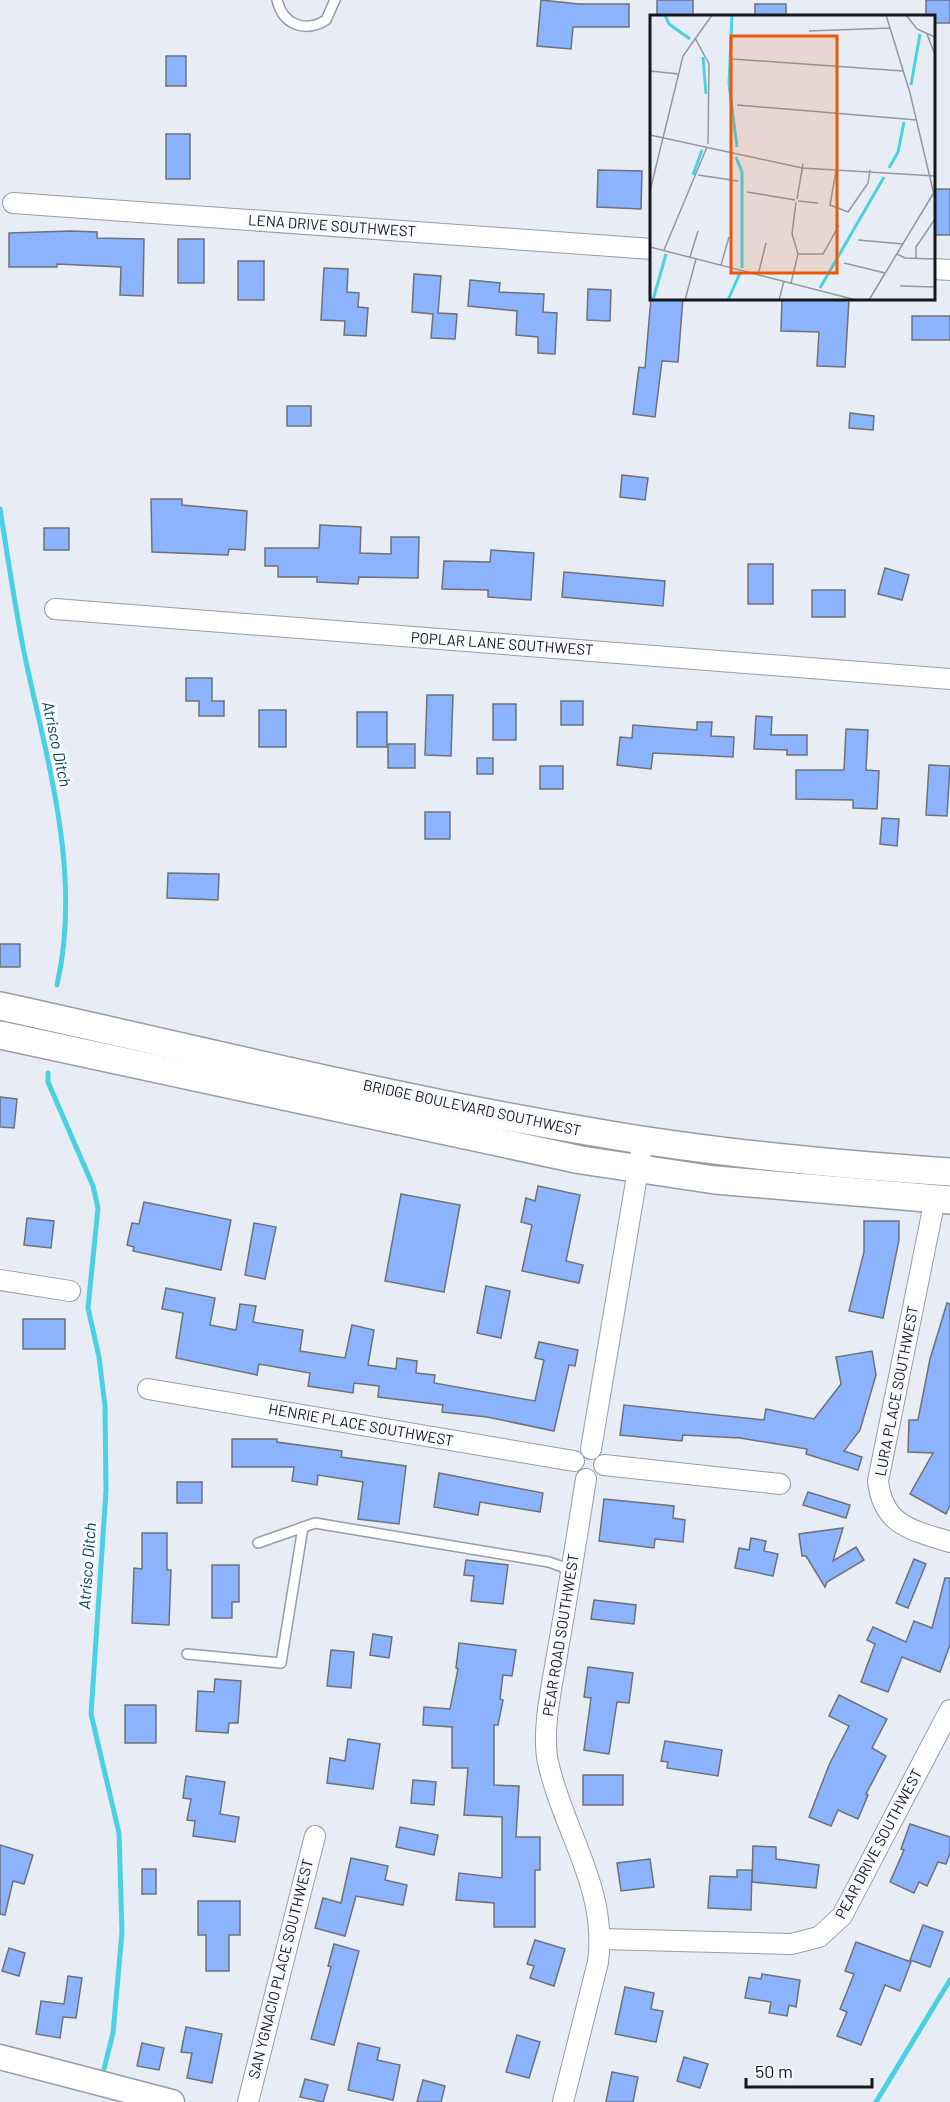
<svg xmlns="http://www.w3.org/2000/svg" width="950" height="2102" viewBox="0 0 950 2102" font-family="Barlow,sans-serif">
<rect width="100%" height="100%" fill="#e8edf5"/>
<g fill="none" stroke-linecap="round" stroke-linejoin="round">
<g stroke="#4cd0e4" stroke-width="5">
<path d="M0 509C8 558 15 608 25 657 48 764 82 876 57 985"/>
<polyline points="48,1073 48,1082 93,1186 98,1208 88,1308 99,1357 105,1406 106,1491 91,1714 119,1833 122,1932 113,2033 104,2069"/>
<polyline points="876,2102 950,1980"/>
</g>
</g>
<g fill="#8cb3fd" stroke="#6e7178" stroke-width="1.5">
<polygon points="541,0 579,4 629,4 629,27 573,27 571,49 537,46"/>
<rect x="657" y="0" width="36" height="16"/>
<polygon points="926,0 950,0 950,23 933,23 933,16 926,16"/>
<rect x="755" y="4" width="31" height="12"/>
<rect x="166" y="56" width="20" height="30"/>
<rect x="166" y="134" width="24" height="45"/>
<polygon points="598,170 642,171 641,209 597,207"/>
<rect x="933" y="189" width="17" height="46"/>
<polygon points="71,231 97,232 97,238 144,239 143,296 120,295 121,267 57,264 57,267 9,267 9,233"/>
<rect x="178" y="239" width="26" height="44"/>
<rect x="238" y="261" width="26" height="39"/>
<polygon points="324,268 348,269 347,292 359,293 358,307 368,308 366,336 344,335 345,321 321,320"/>
<polygon points="414,274 441,276 438,313 457,314 455,339 431,338 433,314 412,312"/>
<polygon points="470,280 500,283 499,292 544,294 543,312 557,313 555,354 538,353 538,337 516,335 517,311 468,306"/>
<polygon points="588,289 611,290 610,321 587,320"/>
<polygon points="651,298 683,298 678,362 662,361 655,417 633,414 639,367 645,368"/>
<polygon points="782,298 849,300 845,367 817,366 819,332 781,331"/>
<rect x="912" y="316" width="38" height="24"/>
<rect x="287" y="406" width="24" height="20"/>
<polygon points="850,413 874,416 873,430 849,428"/>
<polygon points="622,475 648,478 645,500 620,497"/>
<polygon points="151,499 182,499 182,505 247,511 245,550 229,549 228,555 152,552"/>
<polygon points="320,525 361,527 360,553 391,554 391,537 419,537 418,578 359,577 358,584 317,582 317,577 278,577 278,566 265,566 265,548 319,548"/>
<rect x="44" y="528" width="25" height="22"/>
<polygon points="491,550 534,553 531,600 488,597 488,590 442,589 444,561 490,562"/>
<rect x="748" y="564" width="25" height="40"/>
<polygon points="885,568 909,575 902,600 878,594"/>
<polygon points="564,572 665,581 663,606 562,597"/>
<rect x="812" y="590" width="33" height="27"/>
<polygon points="186,678 212,678 212,701 224,701 224,716 199,716 199,701 186,701"/>
<polygon points="427,695 453,695 451,756 425,755"/>
<rect x="561" y="701" width="22" height="24"/>
<rect x="493" y="704" width="23" height="36"/>
<rect x="259" y="710" width="27" height="37"/>
<rect x="357" y="712" width="30" height="35"/>
<polygon points="756,716 772,717 771,735 807,735 807,755 787,755 787,750 754,749"/>
<polygon points="697,722 712,722 711,736 734,737 733,757 653,753 651,769 617,765 620,737 632,738 633,725 697,730"/>
<polygon points="846,729 868,730 866,770 879,771 877,809 853,808 853,800 796,799 796,770 844,770"/>
<rect x="388" y="744" width="27" height="24"/>
<rect x="477" y="758" width="16" height="16"/>
<polygon points="929,765 950,766 947,816 926,815"/>
<rect x="540" y="766" width="23" height="23"/>
<rect x="425" y="812" width="25" height="27"/>
<polygon points="882,818 899,819 897,846 880,844"/>
<polygon points="168,873 219,874 218,900 167,898"/>
<rect x="0" y="944" width="20" height="23"/>
<polygon points="0,1097 17,1099 14,1128 0,1127"/>
<polygon points="538,1186 580,1195 566,1261 583,1265 579,1283 522,1271 532,1225 521,1222 526,1198 535,1201"/>
<polygon points="401,1194 460,1205 444,1292 385,1281"/>
<polygon points="144,1202 231,1220 221,1270 133,1251 134,1247 127,1245 132,1223 139,1224"/>
<polygon points="27,1218 54,1221 51,1248 24,1245"/>
<polygon points="864,1221 899,1221 899,1240 883,1318 849,1311 864,1252"/>
<polygon points="254,1223 276,1227 265,1279 245,1275"/>
<polygon points="486,1286 510,1291 501,1338 477,1333"/>
<polygon points="166,1288 215,1298 210,1325 236,1330 240,1304 256,1306 253,1322 303,1330 300,1351 345,1358 352,1325 374,1330 368,1365 396,1369 397,1358 417,1361 416,1373 435,1375 434,1383 535,1401 544,1360 535,1358 539,1342 578,1350 575,1366 569,1365 554,1431 487,1417 442,1412 443,1405 378,1397 379,1386 354,1383 353,1393 308,1386 310,1373 259,1364 257,1375 176,1358 183,1313 162,1309"/>
<polygon points="947,1303 950,1304 950,1505 946,1514 910,1494 933,1453 908,1452 909,1420 918,1420 930,1359"/>
<rect x="23" y="1319" width="42" height="30"/>
<polygon points="872,1351 876,1375 860,1430 844,1451 862,1457 858,1470 806,1454 807,1449 740,1438 683,1435 682,1441 620,1435 624,1405 764,1420 766,1409 814,1419 841,1384 836,1357"/>
<polygon points="232,1439 277,1439 277,1442 342,1451 341,1457 406,1466 399,1524 358,1519 363,1482 318,1475 317,1485 292,1481 294,1467 232,1467"/>
<polygon points="439,1473 543,1493 540,1512 480,1502 478,1515 434,1507"/>
<rect x="177" y="1482" width="25" height="21"/>
<polygon points="808,1492 850,1505 846,1518 803,1505"/>
<polygon points="604,1499 674,1506 673,1518 685,1520 683,1542 655,1539 654,1548 599,1541"/>
<polygon points="843,1528 833,1561 856,1547 864,1560 827,1582 825,1587 806,1556 802,1556 799,1534"/>
<polygon points="142,1533 167,1533 167,1570 171,1570 169,1625 132,1623 134,1568 142,1569"/>
<polygon points="751,1538 766,1541 764,1551 778,1554 773,1576 735,1568 739,1548 749,1550"/>
<polygon points="914,1559 926,1564 908,1608 896,1603"/>
<polygon points="466,1560 508,1565 503,1604 471,1601 474,1576 464,1575"/>
<polygon points="212,1565 239,1565 239,1602 232,1602 232,1618 212,1618"/>
<polygon points="945,1578 950,1578 950,1645 940,1672 902,1657 888,1692 861,1682 875,1644 867,1640 873,1627 906,1642 914,1621 932,1628"/>
<polygon points="594,1600 636,1605 634,1624 591,1619"/>
<polygon points="373,1634 392,1637 389,1658 370,1655"/>
<polygon points="459,1643 516,1650 512,1676 503,1675 500,1699 503,1700 498,1725 494,1725 494,1785 519,1786 516,1837 540,1837 540,1870 535,1870 535,1927 494,1927 494,1903 456,1900 459,1873 502,1878 502,1817 464,1815 468,1768 452,1768 452,1727 423,1725 424,1707 450,1709 458,1669 456,1668"/>
<polygon points="331,1650 354,1652 351,1688 327,1686"/>
<polygon points="588,1667 633,1673 629,1703 617,1702 609,1754 584,1750 591,1698 584,1697"/>
<polygon points="215,1679 241,1681 238,1723 229,1723 228,1733 196,1731 198,1691 214,1692"/>
<polygon points="839,1695 887,1719 872,1748 886,1756 866,1794 868,1795 858,1819 838,1810 831,1826 809,1817 829,1765 849,1726 829,1716"/>
<rect x="125" y="1705" width="31" height="38"/>
<polygon points="348,1739 380,1744 373,1789 327,1783 330,1758 345,1761"/>
<polygon points="665,1741 722,1750 718,1776 667,1768 668,1762 661,1761"/>
<rect x="583" y="1775" width="40" height="30"/>
<polygon points="186,1776 225,1782 220,1814 239,1817 235,1842 193,1836 195,1821 187,1820 191,1799 183,1798"/>
<polygon points="413,1780 436,1782 434,1805 411,1803"/>
<polygon points="910,1824 950,1837 950,1853 946,1864 938,1862 927,1886 919,1882 914,1893 890,1882 904,1850 901,1849"/>
<polygon points="400,1827 438,1835 434,1855 396,1847"/>
<polygon points="0,1845 33,1855 24,1884 13,1881 5,1915 0,1914"/>
<polygon points="753,1846 776,1847 776,1859 819,1865 816,1888 752,1882"/>
<polygon points="351,1858 388,1866 385,1880 407,1885 403,1905 356,1896 345,1936 315,1928 323,1898 341,1903"/>
<polygon points="650,1859 654,1887 621,1891 617,1863"/>
<rect x="142" y="1869" width="14" height="25"/>
<polygon points="737,1870 752,1870 751,1910 708,1908 710,1876 737,1877"/>
<polygon points="198,1901 240,1901 240,1935 229,1935 229,1971 206,1971 206,1935 198,1935"/>
<polygon points="923,1925 943,1932 930,1967 910,1960"/>
<polygon points="535,1940 565,1949 554,1986 530,1978 534,1966 527,1964"/>
<polygon points="856,1942 911,1962 900,1991 885,1985 861,2045 837,2036 847,2012 840,2009 854,1974 845,1971"/>
<polygon points="334,1944 359,1951 334,2045 311,2039 331,1967 328,1966"/>
<polygon points="9,1948 25,1953 19,1976 2,1971"/>
<polygon points="762,1974 800,1980 796,2007 789,2005 787,2016 769,2013 771,2002 745,1998 749,1977 761,1979"/>
<polygon points="68,1976 82,1978 76,2018 63,2017 60,2038 36,2034 41,2001 64,2004"/>
<polygon points="625,1987 654,1993 651,2009 663,2011 656,2042 615,2034"/>
<polygon points="186,2027 222,2034 212,2083 187,2078 192,2053 181,2052"/>
<polygon points="517,2035 540,2042 529,2078 506,2072"/>
<polygon points="142,2043 164,2048 159,2070 137,2066"/>
<polygon points="358,2043 380,2048 377,2060 400,2065 393,2100 348,2090"/>
<polygon points="684,2057 708,2064 700,2088 677,2081"/>
<polygon points="612,2072 638,2077 633,2102 606,2102"/>
<polygon points="305,2079 328,2085 323,2102 300,2097"/>
<polygon points="423,2080 445,2086 441,2102 417,2102"/>
</g>
<g fill="none" stroke-linecap="round" stroke-linejoin="round">
<defs>
<g id="service">
<path d="M277 0C283 25 305 33 326 20L335 0"/>
<polyline points="258,1543 315,1523 549,1562 571,1570"/>
<polyline points="187,1654 281,1663 303,1527"/>
</g>
<g id="minor">
<polyline points="13,203 652,249"/>
<polyline points="934,269 950,270"/>
<polyline points="55,609 950,679"/>
<path d="M935 1199 878 1481C883 1526 912 1530 950 1542"/>
<polyline points="0,1280 70,1291"/>
<polyline points="148,1389 574,1461"/>
<polyline points="591,1449 643,1140"/>
<polyline points="604,1465 780,1484"/>
<polyline points="601,1939 791,1944 819,1937 842,1916 950,1710"/>
<polyline points="248,2102 315,1836"/>
<path d="M563 2102 598 1962C608 1888 563 1831 548 1762 541 1731 553 1681 558 1649 568 1593 577 1536 586 1479"/>
</g>
<polyline id="tertiary" points="0,2057 172,2102"/>
<g id="secondary">
<path d="M0 1006C197 1049 395 1099 593 1132 712 1153 830 1164 950 1172"/>
<polyline points="0,1035 581,1160 715,1180 950,1200"/>
</g>
</defs>
<use href="#service" stroke="#989ca4" stroke-width="12"/>
<use href="#minor" stroke="#989ca4" stroke-width="22"/>
<use href="#tertiary" stroke="#989ca4" stroke-width="27"/>
<use href="#secondary" stroke="#989ca4" stroke-width="30"/>
<use href="#service" stroke="#fff" stroke-width="9"/>
<use href="#minor" stroke="#fff" stroke-width="20"/>
<use href="#tertiary" stroke="#fff" stroke-width="24"/>
<use href="#secondary" stroke="#fff" stroke-width="27"/>
</g>
<g text-anchor="middle" stroke-width="6" stroke-linejoin="round" paint-order="stroke">
<g font-size="15" fill="#16171a" stroke="#f7faff">
<text transform="translate(332 226) rotate(4)" y="5">LENA DRIVE SOUTHWEST</text>
<text transform="translate(502 644) rotate(4)" y="5">POPLAR LANE SOUTHWEST</text>
<text transform="translate(472 1108) rotate(12)" y="5">BRIDGE BOULEVARD SOUTHWEST</text>
<text transform="translate(897 1391) rotate(-79)" y="5">LURA PLACE SOUTHWEST</text>
<text transform="translate(361 1425) rotate(10)" y="5">HENRIE PLACE SOUTHWEST</text>
<text transform="translate(561 1635) rotate(-81)" y="5">PEAR ROAD SOUTHWEST</text>
<text transform="translate(879 1844) rotate(-62)" y="5">PEAR DRIVE SOUTHWEST</text>
<text transform="translate(281 1969) rotate(-76)" y="5">SAN YGNACIO PLACE SOUTHWEST</text>
</g>
<g font-size="16" font-style="italic" fill="#05434b" stroke="#f7faff">
<text transform="translate(57 744) rotate(78)" y="6">Atrisco Ditch</text>
<text transform="translate(87 1566) rotate(-86)" y="6">Atrisco Ditch</text>
</g>
</g>
<g transform="translate(650 15)">
<rect width="285" height="285" fill="#e8edf5"/>
<path fill="none" stroke="#4cd0e4" stroke-width="3" d="M15 0 19 9 40 24M82 0 79 69 87 132M53 42 56 79M261 70 270 19M86 142 92 157V253M239 153 248 137 254 107M43 160 52 135M170 273 234 162M3 285 16 239M78 285 90 258"/>
<path fill="none" stroke="#94979d" stroke-width="1.5" d="M236 0 260 78 285 184M256 0 267 14 285 22M159 16 240 13M277 19 285 40M45 23 59 49 58 129M82 44 253 56M0 56 29 59M87 90 267 105M0 120 152 153 285 161M186 156 180 190 198 197 218 168 220 155M48 160 88 166M0 176 33 41 62 0M97 177 145 185M147 184 153 149M148 186 168 188M208 225 253 229M0 232 206 285M14 235 57 132M148 239H173L189 210M247 239 255 243 285 244M40 242 48 216M266 243V232L285 204M194 248 235 258M71 250 79 222M108 260 116 228M141 268 148 239 142 219 146 187M250 271 285 272M35 285 46 244M129 285 134 266M219 285 283 179"/>
<path fill="#e8590c" fill-opacity="0.15" stroke="#e8590c" stroke-width="3" d="M81 21H187V258H81Z"/>
<rect width="285" height="285" fill="none" stroke="#16171a" stroke-width="3"/>
</g>
<path d="M746 2078v9h126v-9" fill="none" stroke="#16171a" stroke-width="3"/>
<text x="755" y="2078" font-size="18" fill="#16171a" stroke="#f7faff" stroke-width="4.5" paint-order="stroke">50 m</text>
</svg>
